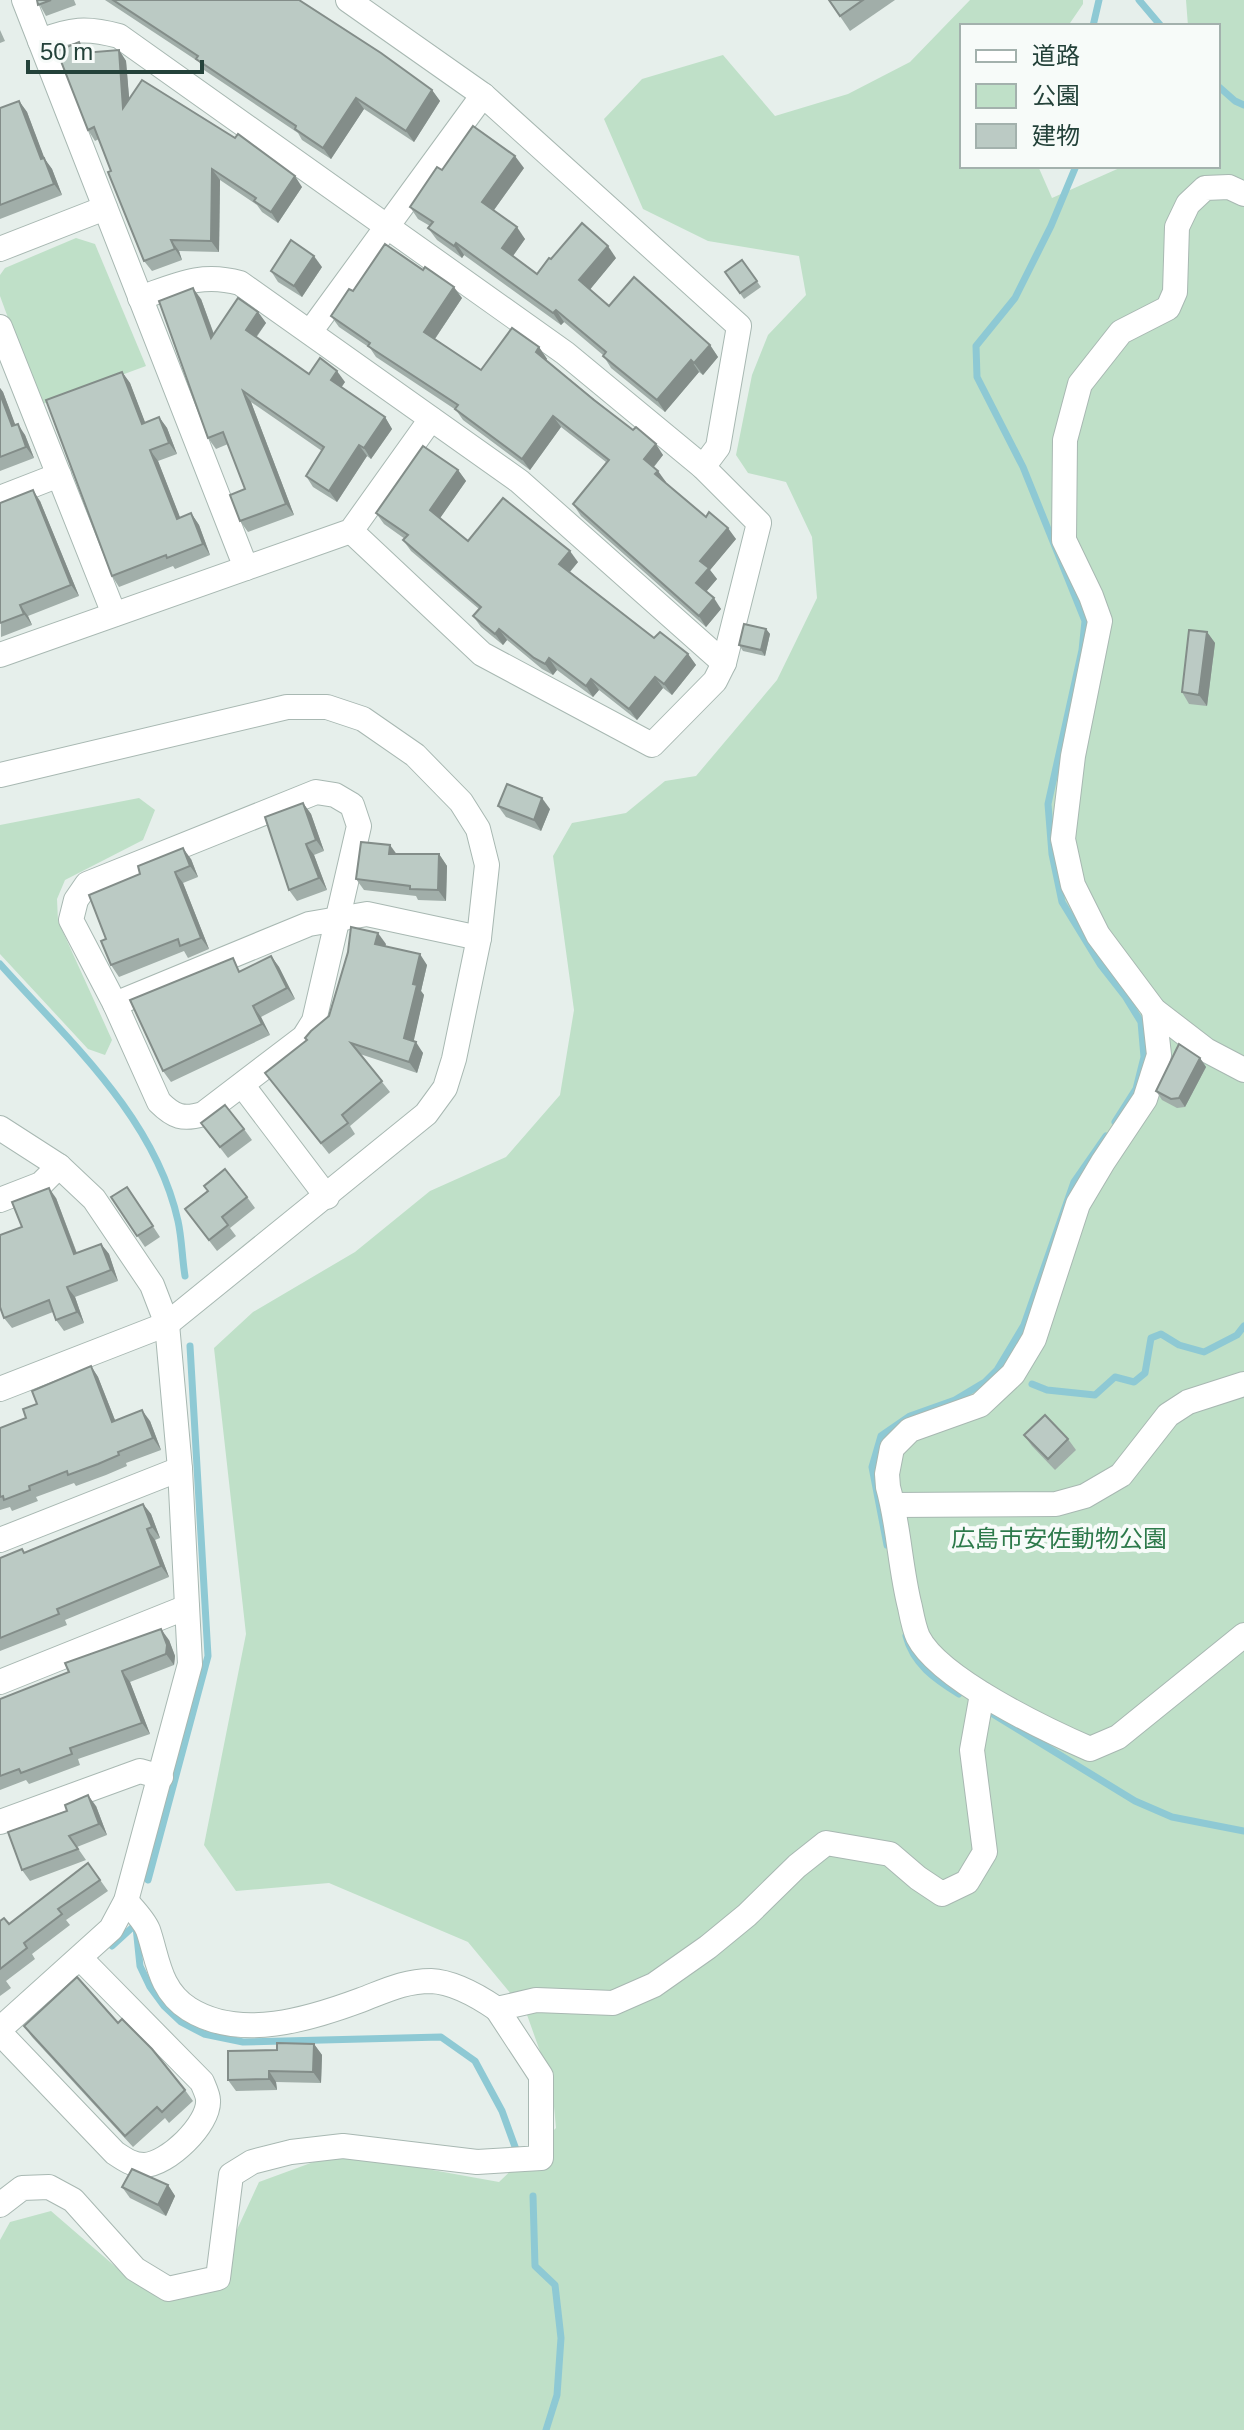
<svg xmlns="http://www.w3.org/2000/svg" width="1244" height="2430" viewBox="0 0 1244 2430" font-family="Helvetica,'Noto Sans JP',sans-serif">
<rect width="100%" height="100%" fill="#e6efeb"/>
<g fill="#bfe0c8">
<polygon points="970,0 1083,0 1083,4 1068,26 962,26 962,166 1038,166 1052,198 1124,166 1218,166 1218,26 1188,26 1186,0 1244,0 1244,2430 0,2430 0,2240 10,2222 51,2211 132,2281 196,2285 229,2247 259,2182 338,2153 499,2182 556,2128 552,2085 526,2012 468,1942 329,1883 236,1891 204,1845 246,1634 214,1348 253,1312 355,1252 430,1191 506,1157 560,1095 574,1010 553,856 572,823 626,813 665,781 696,776 777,680 817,598 812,537 786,482 748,473 736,455 752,375 768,335 806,295 799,256 708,241 643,209 604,119 642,79 723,55 775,116 848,94 910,62"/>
<polygon points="76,238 95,244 146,366 40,405 0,296 0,275 5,268"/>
<polygon points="139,798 155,810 143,840 65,880 57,899 58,921 112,1040 105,1055 88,1049 0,954 0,825"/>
</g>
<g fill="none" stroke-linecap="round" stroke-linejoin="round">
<g stroke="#8ec9d4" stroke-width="7">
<polyline points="1139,0 1161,26"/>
<polyline points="1093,26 1099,0"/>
<polyline points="1218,86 1235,101 1244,105"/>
<polyline points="1076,166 1051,226 1015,298 976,346 977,377 1023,467 1085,621 1082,650 1048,804 1052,854 1062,902 1100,964 1125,996 1141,1022 1144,1057 1136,1089 1115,1122"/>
<path d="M0 964C68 1040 155 1117 178 1221 182 1239 182 1258 185 1276"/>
<polyline points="1032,1384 1047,1390 1095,1395 1115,1377 1134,1382 1145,1373 1151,1338 1161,1334 1179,1345 1204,1352 1237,1335 1244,1326"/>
<polyline points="887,1545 872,1467 881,1436 910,1416 955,1400 985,1382 997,1370 1024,1325 1074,1182 1106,1136"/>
<path d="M906 1636C913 1664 935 1679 959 1694"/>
<polyline points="988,1711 1135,1801 1172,1817 1244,1831"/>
<polyline points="148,1880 208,1656 190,1346"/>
<polyline points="136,1927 140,1966 150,1987 164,2006 181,2022 204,2034 243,2042 441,2037 475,2061 502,2111 518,2155"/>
<polyline points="112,1946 135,1925"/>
<polyline points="33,2016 65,1989"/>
<polyline points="533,2196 535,2266 555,2285 561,2338 557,2395 546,2430"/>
</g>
<defs>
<g id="minor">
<polyline points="24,0 246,568"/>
<polyline points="348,0 483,95 739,326 718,447 703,467"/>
<path d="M40 41C71 29 86 27 119 36L565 353 703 467 759 523 724 663 715 681 652 745 482 654 351 531"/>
<polyline points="1244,194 1229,187 1205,188 1188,204 1177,227 1175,292 1168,308 1121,332 1080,384 1065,440 1064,540 1091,596 1100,621 1073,756 1063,839 1073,885 1098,935 1154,1010 1206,1050 1244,1070"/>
<polyline points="0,249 105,208"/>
<path d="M140 298C177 285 201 272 240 283L519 481 724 663"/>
<polyline points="0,327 114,614"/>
<polyline points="310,332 483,95"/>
<polyline points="0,498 59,475"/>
<polyline points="0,655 351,531 431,419"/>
<polyline points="0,775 287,707 327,707 363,719 415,755 461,802 478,829 487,865 479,938 454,1059 445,1088 426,1114 167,1324 0,1389"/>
<path d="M316 792 335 795 352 805 359 826 314 1021 304 1037 203 1114C183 1120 174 1117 159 1102L115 1004 71 920 76 900 87 884Z"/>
<polyline points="115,1004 309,924 367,914 479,938"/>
<path d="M1154 1010 1159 1055 1145 1099 1103 1162 1078 1204 1034 1339 1013 1374 980 1405 910 1430 892 1448 887 1474 888 1487C899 1526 900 1568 910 1607 912 1617 914 1628 918 1637 939 1679 1046 1730 1090 1749L1118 1737 1244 1635"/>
<polyline points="243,1086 327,1197"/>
<polyline points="0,1128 59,1166 94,1199 152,1285 167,1324 180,1469 190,1664 126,1901 111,1929 0,2029"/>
<polyline points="0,1200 41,1184 59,1166"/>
<polyline points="893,1505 1056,1504 1085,1496 1121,1475 1168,1415 1188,1402 1244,1384"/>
<polyline points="0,1540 180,1469"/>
<polyline points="0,1682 187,1607"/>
<polyline points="0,1822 140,1771 161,1777"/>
<path d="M126 1901C133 1909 144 1920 148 1930 158 1959 159 1990 189 2009 240 2041 310 2019 361 2000 385 1991 404 1981 431 1981 454 1982 478 1996 497 2009"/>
<path d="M0 2033 115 2153C124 2159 132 2165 144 2165 167 2165 210 2124 208 2100 208 2095 204 2087 202 2082L80 1958"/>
<polyline points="0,2205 22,2188 49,2187 73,2200 135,2269 168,2289 218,2278 231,2175 252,2162 291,2152 343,2146 477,2162 541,2158 541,2076 497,2009 536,2000 613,2003 654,1985 708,1947 747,1915 797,1866 826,1843 890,1854 918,1878 942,1894 967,1882 985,1852 972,1750 982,1694"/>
</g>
</defs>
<use href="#minor" stroke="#a8b8b2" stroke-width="26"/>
<use href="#minor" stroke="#fff" stroke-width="24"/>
</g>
<g fill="#a1aea9">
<polygon points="37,0 74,0 76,5 46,16"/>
<polygon points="105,0 299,0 432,90 440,101 414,142 364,109 331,159 302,140 298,133 204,70 199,62"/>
<polygon points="829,0 895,0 850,31"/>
<polygon points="0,30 5,41 0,43"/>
<polygon points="119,50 126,61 129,99 302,187 278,223 262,212 257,205 220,180 219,252 179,251 182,260 152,271 144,261 99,139 95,141 88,130 87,53"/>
<polygon points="19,101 27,112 44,158 52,169 62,195 0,219 0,108"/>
<polygon points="524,168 494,210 525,239 513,256 537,274 551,259 616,258 590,289 609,306 710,345 718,357 703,375 699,372 665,412 611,368 603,355 564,322 561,325 464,255 462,258 437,240 428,228 430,226 418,219 410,207 442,170"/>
<polygon points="742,260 761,287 744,299 725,272"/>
<polygon points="322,267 302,297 278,282 271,271"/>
<polygon points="423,270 462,298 435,339 481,370 539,347 547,359 546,360 663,455 654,467 658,471 665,483 706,517 736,539 710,570 717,579 706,592 721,609 706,627 581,516 573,504 606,462 561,427 530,470 463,420 456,410 376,357 370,348 339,327 331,316 353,291"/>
<polygon points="201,299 214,334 258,312 266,323 256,338 309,374 345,382 341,387 385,417 392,429 371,459 367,456 337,502 313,487 306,476 322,451 251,402 294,515 248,532 240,521 245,489 228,444 216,449 208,438"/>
<polygon points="122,372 130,383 145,423 159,417 167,428 177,454 158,461 180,518 191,513 199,525 210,555 175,569 173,566 119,587 112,576"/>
<polygon points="0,388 3,392 15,425 25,435 34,458 0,471"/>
<polygon points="458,470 466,481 440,518 468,541 578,562 570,572 654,638 688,654 696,665 672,695 663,688 637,720 599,690 593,697 557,670 553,675 542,669 507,640 503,645 481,627 473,616 479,609 411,551 403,540 405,539 384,524 376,513"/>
<polygon points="40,501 79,596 28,616 32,625 1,637 0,503"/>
<polygon points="766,629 770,634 765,656 743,651 739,645"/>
<polygon points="1207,632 1215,643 1207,706 1189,704 1182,692"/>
<polygon points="303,803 311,814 324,851 314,855 327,890 297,901 289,890"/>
<polygon points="498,806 550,809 541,831 506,817"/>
<polygon points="396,854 439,854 447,866 446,901 418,900 416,896 364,890 356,879"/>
<polygon points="191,859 198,877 183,883 209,949 188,958 184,951 119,977 111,965 106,939 89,895"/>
<polygon points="386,944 385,946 427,965 421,991 424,995 413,1041 423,1053 417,1073 360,1054 390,1092 350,1126 355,1134 329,1154 265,1073 307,1040 329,1016"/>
<polygon points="271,956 279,967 295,999 261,1017 270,1035 171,1082 163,1071 241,971"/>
<polygon points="1200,1058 1206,1067 1185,1107 1177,1108 1162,1100 1156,1091"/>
<polygon points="201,1123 244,1129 252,1140 228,1158"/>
<polygon points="127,1187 160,1237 145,1247 111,1197"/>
<polygon points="247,1197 255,1208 230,1228 236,1236 217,1251 185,1209"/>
<polygon points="56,1198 77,1253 101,1244 109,1254 118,1281 75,1297 84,1323 64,1331 56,1320 53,1312 12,1328 4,1318 22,1227"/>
<polygon points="91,1366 98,1377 115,1420 150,1421 161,1450 126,1463 127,1466 106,1475 76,1486 74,1483 36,1497 38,1501 12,1511 10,1507 0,1510 0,1428 26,1418 37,1404"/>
<polygon points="1024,1435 1068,1439 1076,1450 1055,1470 1032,1446"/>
<polygon points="143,1504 151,1514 160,1538 155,1540 169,1577 65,1620 67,1625 0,1651 0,1558 22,1549 25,1553"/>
<polygon points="169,1640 175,1656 174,1665 130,1682 150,1734 78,1759 80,1765 29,1784 26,1780 0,1790 0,1699"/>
<polygon points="96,1806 107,1835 77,1847 86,1860 30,1881 22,1870"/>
<polygon points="88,1863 108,1891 66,1920 70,1925 32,1954 35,1959 6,1981 11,1988 0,1996 0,1921 9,1924"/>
<polygon points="118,2023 185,2090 193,2101 169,2123 165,2118 133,2147 32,2037 24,2026"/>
<polygon points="314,2044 322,2055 321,2083 276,2082 277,2090 236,2091 228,2080 277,2050"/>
<polygon points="168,2185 175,2196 166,2216 130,2198 122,2187"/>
</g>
<g fill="#838d89">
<polygon points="119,50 126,61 131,119 123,108"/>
<polygon points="432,90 440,101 414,142 406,131"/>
<polygon points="356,98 364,109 331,159 323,148"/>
<polygon points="19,101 27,112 49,170 41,159"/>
<polygon points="515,156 524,168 491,214 482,202"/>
<polygon points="44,158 52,169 62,195 54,184"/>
<polygon points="212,169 220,180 219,252 211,241"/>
<polygon points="295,176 302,187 278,223 271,212"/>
<polygon points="517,227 525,239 510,260 502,248"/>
<polygon points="171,240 179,251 182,260 175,249"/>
<polygon points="456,243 464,255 462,258 454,246"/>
<polygon points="608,246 616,258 588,292 579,280"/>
<polygon points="314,256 322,267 302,297 294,286"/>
<polygon points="454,287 462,298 432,343 424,332"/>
<polygon points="193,288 201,299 219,349 211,338"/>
<polygon points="556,310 564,322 561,325 553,313"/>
<polygon points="258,312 266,323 253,341 246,330"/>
<polygon points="710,345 718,357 703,375 694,363"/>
<polygon points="539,347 547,359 544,363 536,352"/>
<polygon points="691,360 699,372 665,412 657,400"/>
<polygon points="337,371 345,382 339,391 331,380"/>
<polygon points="122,372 130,383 150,435 142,424"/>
<polygon points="0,388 3,392 20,437 12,426 0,394"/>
<polygon points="243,391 251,402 294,515 286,504"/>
<polygon points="553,416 561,427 530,470 522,459"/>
<polygon points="159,417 167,428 177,454 169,443"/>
<polygon points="385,417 392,429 371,459 364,448"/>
<polygon points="18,424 25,435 34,458 26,447"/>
<polygon points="656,444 663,455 651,470 644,459"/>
<polygon points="359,445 367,456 337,502 329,491"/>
<polygon points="150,450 158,461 185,530 177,519"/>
<polygon points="458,470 466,481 438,521 430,510"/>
<polygon points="658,471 666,482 663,485 655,474"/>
<polygon points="33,490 40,501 79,596 71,585"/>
<polygon points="191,513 199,525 210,555 203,544"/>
<polygon points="728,528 736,539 710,570 717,579 704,594 696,583 700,561"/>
<polygon points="570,551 578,562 567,575 559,564"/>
<polygon points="714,598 721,609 706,627 699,616"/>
<polygon points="20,605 28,616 32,625 24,614"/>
<polygon points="499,629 507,640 503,645 495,634"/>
<polygon points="766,629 770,634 765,656 761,650"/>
<polygon points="1207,632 1215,643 1207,706 1199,695"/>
<polygon points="688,654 696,665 672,695 664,684"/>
<polygon points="549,658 557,670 553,675 545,664"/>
<polygon points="655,677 663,688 637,720 629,709"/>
<polygon points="591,679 599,690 593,697 586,686"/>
<polygon points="542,798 550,809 541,831 534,820"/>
<polygon points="303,803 311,814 324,851 316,840"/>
<polygon points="306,844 314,855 327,890 319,878"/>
<polygon points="390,845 398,856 389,854"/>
<polygon points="183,848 191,859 198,877 190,866"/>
<polygon points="439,854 447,866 446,901 438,890"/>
<polygon points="175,872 183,883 209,949 201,938"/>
<polygon points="378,933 386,944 383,955 375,944"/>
<polygon points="420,954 427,965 421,991 424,995 412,1049 404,1038 413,984"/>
<polygon points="271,956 279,967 295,999 287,988"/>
<polygon points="253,1006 261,1017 270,1035 262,1024"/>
<polygon points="416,1042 423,1053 417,1073 409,1062"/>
<polygon points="1200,1058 1206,1067 1185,1107 1179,1098"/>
<polygon points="49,1188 56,1198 81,1265 74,1254"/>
<polygon points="101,1244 109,1254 118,1281 111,1270"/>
<polygon points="67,1287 75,1297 84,1323 77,1312"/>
<polygon points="91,1366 98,1377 120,1433 112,1422"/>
<polygon points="142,1410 150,1421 161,1450 153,1438"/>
<polygon points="143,1504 151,1514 160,1538 152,1527"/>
<polygon points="147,1529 155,1540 169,1577 161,1566"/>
<polygon points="161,1629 169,1640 175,1656 174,1665 166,1654"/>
<polygon points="122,1671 130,1682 150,1734 142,1723"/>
<polygon points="88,1795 96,1806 107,1835 99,1824"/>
<polygon points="314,2044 322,2055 321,2083 313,2072"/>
<polygon points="269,2071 276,2082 277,2090 269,2079"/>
<polygon points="168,2185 175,2196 166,2216 158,2205"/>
</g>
<g fill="#bbcac4" stroke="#838d89" stroke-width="2">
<polygon points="37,0 51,0 38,5"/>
<polygon points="113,0 299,0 381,53 432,90 406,131 356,98 323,148 295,129 296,126 196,59 198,56"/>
<polygon points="829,0 863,0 840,16"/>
<polygon points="79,42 83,53 119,50 123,108 142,80 235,138 238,134 295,176 271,212 254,201 256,198 212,169 211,241 171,240 175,249 144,261 108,172 111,171 94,127 88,130 57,51"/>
<polygon points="19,101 41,159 44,158 54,184 0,205 0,108"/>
<polygon points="473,126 515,156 482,202 517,227 502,248 537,274 549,258 551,259 582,223 608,246 579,280 609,306 634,277 710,345 694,363 691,360 657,400 603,356 606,352 556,310 553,313 456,243 454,246 428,228 433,222 410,207 437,167 442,170"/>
<polygon points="291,240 314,256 294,286 271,271"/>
<polygon points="385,244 423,270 425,267 454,287 424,332 481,370 512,328 539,347 536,352 594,400 633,430 636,427 656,444 644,459 658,471 655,474 706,517 709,512 728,528 700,561 709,568 696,583 714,598 699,616 573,504 609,460 553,416 522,459 455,409 458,405 368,346 370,343 331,316 349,289 353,291"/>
<polygon points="742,260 757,281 740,293 725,272"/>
<polygon points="193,288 211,338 238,298 258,312 246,330 309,374 320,358 337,371 331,380 385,417 364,448 359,445 329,491 306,476 324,447 243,391 286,504 240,521 230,495 245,489 223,432 208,438 159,301"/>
<polygon points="122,372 142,424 159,417 169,443 150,450 177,519 191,513 203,544 167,558 166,555 112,576 46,400"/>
<polygon points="0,394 12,426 18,424 26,447 0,457"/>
<polygon points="423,446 458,470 430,510 468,541 503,498 570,551 559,564 654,638 660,632 688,654 664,684 655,677 629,709 591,679 586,686 549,658 545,664 534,658 499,629 495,634 473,616 481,607 403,540 408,535 376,513"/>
<polygon points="33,490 71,585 20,605 24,614 0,623 0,503"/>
<polygon points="744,624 766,629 761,650 739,645"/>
<polygon points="1189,630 1207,632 1199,695 1182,692"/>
<polygon points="507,784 542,798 534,820 498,806"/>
<polygon points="303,803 316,840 306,844 319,878 289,890 265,817"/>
<polygon points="361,842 390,845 389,854 439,854 438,890 410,889 410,886 356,879"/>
<polygon points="183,848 190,866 175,872 201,938 180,946 178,939 111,965 101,941 106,939 89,895 140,874 138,866"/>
<polygon points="351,927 378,933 375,944 420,954 413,984 417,985 404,1038 416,1042 409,1062 351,1043 382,1081 342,1115 348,1123 321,1143 265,1073 307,1040 305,1038 311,1031 329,1016 348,952"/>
<polygon points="271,956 287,988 253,1006 262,1024 163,1071 130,1000 233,958 239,972"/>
<polygon points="1179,1044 1200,1058 1179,1098 1171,1099 1156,1091"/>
<polygon points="225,1105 244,1129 220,1147 201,1123"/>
<polygon points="225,1169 247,1197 222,1217 228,1225 209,1240 185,1209 208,1191 204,1186"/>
<polygon points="127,1187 153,1226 137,1236 111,1197"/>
<polygon points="49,1188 74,1254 101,1244 111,1270 67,1287 77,1312 56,1320 49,1300 4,1318 0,1307 0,1235 22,1227 12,1202"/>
<polygon points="91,1366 112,1422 142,1410 153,1438 118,1452 119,1455 98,1464 68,1475 67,1471 29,1486 30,1490 4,1500 3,1496 0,1497 0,1428 26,1418 23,1409 37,1404 32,1391"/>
<polygon points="1045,1415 1068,1439 1048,1459 1024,1435"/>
<polygon points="143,1504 152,1527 147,1529 161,1566 57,1609 59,1614 0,1638 0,1558 22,1549 24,1553"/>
<polygon points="161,1629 167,1645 166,1654 122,1671 142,1723 70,1748 72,1754 21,1773 19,1769 0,1776 0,1699 69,1672 65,1663"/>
<polygon points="88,1795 99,1824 69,1836 78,1849 22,1870 8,1832 67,1811 65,1805"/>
<polygon points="88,1863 100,1880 58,1909 62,1914 24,1943 27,1948 0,1969 0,1921 4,1918 9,1924"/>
<polygon points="77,1977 118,2023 122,2019 152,2049 185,2090 162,2112 157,2107 125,2136 24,2026"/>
<polygon points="277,2043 314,2044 313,2072 269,2071 269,2079 228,2080 228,2051 277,2050"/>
<polygon points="132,2169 168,2185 158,2205 122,2187"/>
</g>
<g text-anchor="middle" stroke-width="8" stroke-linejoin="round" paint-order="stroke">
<g font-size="24" fill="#2d7a4b" stroke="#f7fbf9">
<text x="1059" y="1547">広島市安佐動物公園</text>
</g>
</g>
<rect x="960" y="24" width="260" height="144" fill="#f7fbf9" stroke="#a3b1ad" stroke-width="2"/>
<rect x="976" y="50" width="40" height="12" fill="#ffffff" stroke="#a3b1ad" stroke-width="2"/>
<text x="1032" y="64" font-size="24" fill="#24423a">道路</text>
<rect x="976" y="84" width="40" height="24" fill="#bfe0c8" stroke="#a3b1ad" stroke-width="2"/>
<text x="1032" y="104" font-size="24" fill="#24423a">公園</text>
<rect x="976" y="124" width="40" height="24" fill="#bbcac4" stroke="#a3b1ad" stroke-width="2"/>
<text x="1032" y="144" font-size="24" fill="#24423a">建物</text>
<path d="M28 60v12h174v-12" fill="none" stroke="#24423a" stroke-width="4"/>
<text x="40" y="60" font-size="24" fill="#24423a" stroke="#f7fbf9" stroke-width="6" paint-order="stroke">50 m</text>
</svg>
